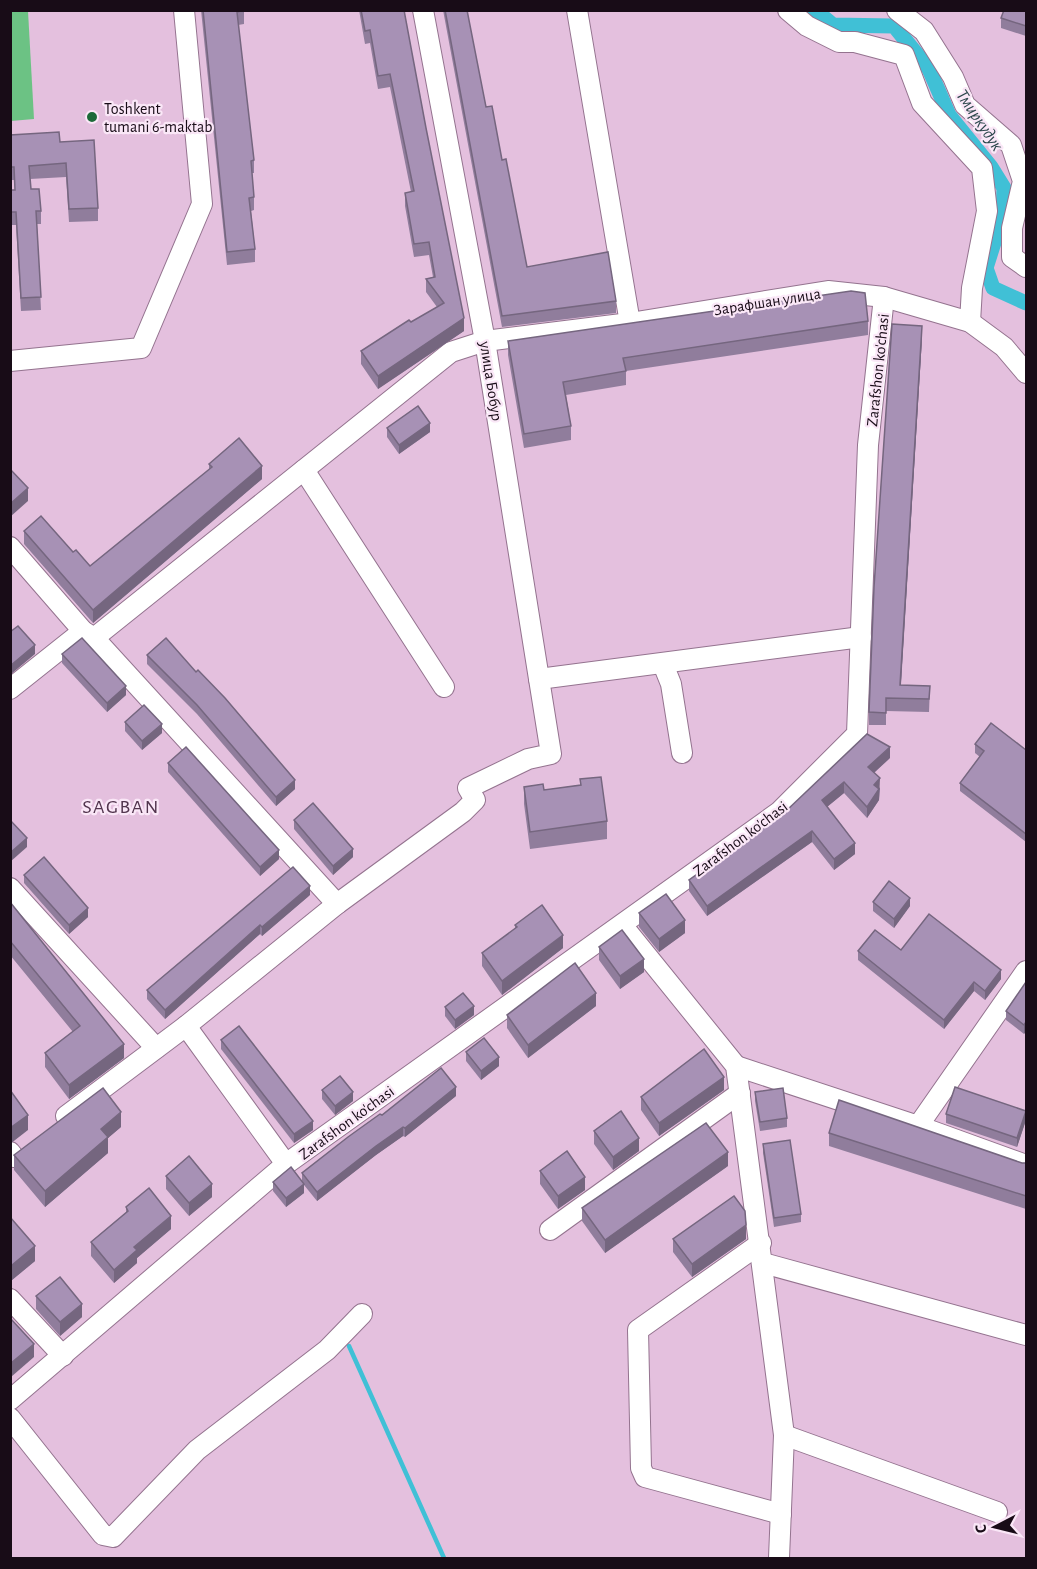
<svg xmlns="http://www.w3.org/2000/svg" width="1037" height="1569" viewBox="0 0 1037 1569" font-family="'Alegreya Sans',sans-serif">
<rect width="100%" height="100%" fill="#e4c0de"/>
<polygon fill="#6cc284" points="11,10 28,11 34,119 11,121"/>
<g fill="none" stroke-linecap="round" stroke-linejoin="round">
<polyline stroke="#40c0d6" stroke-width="4.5" points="349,1346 444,1558"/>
<polyline stroke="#40c0d6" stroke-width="15" points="815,10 833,25 894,26 929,69 949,115 991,167 1004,188 1003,214 986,268 993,288 1026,303"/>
<defs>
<g id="minor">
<polyline points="577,10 630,323"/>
<polyline points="788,10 807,26 839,42 855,42 904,55 922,103 982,168 987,211 972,288 970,322"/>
<polyline points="897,10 924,31 953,77 965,105 1011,145 1023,181 1012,228 1012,257 1026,267"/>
<polyline points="10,361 141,348 202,204 184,10"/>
<polyline points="304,470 444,687"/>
<polyline points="10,547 83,631 94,638 337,904"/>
<polyline points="94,638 451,352 485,341 630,323 828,291 884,297 970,322 1004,347 1026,373"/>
<polyline points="663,664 671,684 682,753"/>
<polyline points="539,679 861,637"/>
<polyline points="10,689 83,631"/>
<polyline points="10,888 156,1048"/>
<polyline points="622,925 736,1066 784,1435 779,1558"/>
<polyline points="186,1026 286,1164"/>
<polyline points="736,1066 918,1126 1026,971"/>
<polyline points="66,1116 186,1026 337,904 463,812 475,800 468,788 528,759 551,754 485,341 423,10"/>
<polyline points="918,1126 1026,1165"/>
<polyline points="10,1152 14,1157"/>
<polyline points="550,1230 740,1093"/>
<polyline points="761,1243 638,1330 641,1468 645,1477 781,1514"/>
<polyline points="763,1263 1026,1335"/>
<polyline points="10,1299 63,1356"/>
<polyline points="10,1400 286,1164 779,812 857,734 868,445 884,297"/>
<polyline points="10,1418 103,1535 113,1537 197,1450 327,1350 362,1314"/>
<polyline points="784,1435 997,1512"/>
</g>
</defs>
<use href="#minor" stroke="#94738f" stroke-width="22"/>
<use href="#minor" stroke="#fff" stroke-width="20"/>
</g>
<g fill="#907d9c">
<polygon points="201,10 244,10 244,24 238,25 254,160 254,173 252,173 254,197 254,210 251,211 255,249 255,262 227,265"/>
<polygon points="359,10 404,10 464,331 378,389 361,364 361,351 437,307 426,292 426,279 433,277 429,255 414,257 405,206 405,193 411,192 390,87 378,89 370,43 365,44"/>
<polygon points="443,10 467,10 486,107 502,160 527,267 616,301 616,313 502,327"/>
<polygon points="1026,10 1026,36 1001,28 1001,18"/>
<polygon points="10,135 60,142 98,208 98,221 69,222 66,177 30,179 31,189 41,211 41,224 37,224 41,310 21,311 16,225 10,225 10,190 15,190 14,180 10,180"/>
<polygon points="868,321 868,335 626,371 626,385 566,395 571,426 571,440 524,448 508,355 508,341"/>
<polygon points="922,338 901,685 930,686 929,712 886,711 886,725 869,725 869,712"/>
<polygon points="387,428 430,432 399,454 387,437"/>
<polygon points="209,464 262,479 93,623 24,544 24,531 73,552 90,566 209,470"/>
<polygon points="62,654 126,695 107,712 62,663"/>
<polygon points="147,655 196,672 295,789 276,806 197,714 147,664"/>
<polygon points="125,722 162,733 142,750 125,731"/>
<polygon points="975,744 1026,750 1026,842 960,791 960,783 980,757 975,753"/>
<polygon points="890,758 874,773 880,789 879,800 867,818 844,793 827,807 855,854 834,870 812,842 707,916 689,891 689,880 786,811"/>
<polygon points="168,763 279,859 260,876 168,772"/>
<polygon points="580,779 607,821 607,839 530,849 524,804 524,787 544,790 580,785"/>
<polygon points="294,820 353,857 333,875 294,829"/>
<polygon points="24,875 88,917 69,934 24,883"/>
<polygon points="310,895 262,936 260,934 165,1019 147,999 147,990"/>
<polygon points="10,902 124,1058 69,1099 45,1067 45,1053 73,1032 10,955"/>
<polygon points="873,902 910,906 894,928 873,911"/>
<polygon points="639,913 685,933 659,952 639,927"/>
<polygon points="515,925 563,948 502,995 482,966 482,953 515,929"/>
<polygon points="599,947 644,972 620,989 599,960"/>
<polygon points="901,950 1001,979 985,1000 974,991 944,1029 858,960 858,951"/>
<polygon points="1026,982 1026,1031 1024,1034 1006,1020 1006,1011"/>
<polygon points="596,1006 528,1058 507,1028 507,1015"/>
<polygon points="445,1007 474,1015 455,1029 445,1016"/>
<polygon points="221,1040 313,1130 294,1143 221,1049"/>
<polygon points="466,1052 499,1066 481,1080 466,1061"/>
<polygon points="322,1090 353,1101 335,1115 322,1099"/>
<polygon points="724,1090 659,1136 641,1110 641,1097"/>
<polygon points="755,1092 787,1118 787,1127 760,1131 755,1101"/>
<polygon points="456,1096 405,1137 403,1136 376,1155 317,1201 304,1185 304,1193 286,1207 273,1191 273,1182 302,1181 302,1173 382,1115"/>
<polygon points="946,1114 1026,1120 1017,1147 946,1123"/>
<polygon points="121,1127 108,1138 108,1153 45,1207 14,1170 14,1155"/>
<polygon points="594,1131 639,1151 613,1170 594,1144"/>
<polygon points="829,1133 1022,1163 1026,1163 1026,1209 829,1146"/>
<polygon points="763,1144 801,1214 801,1222 774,1227 763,1153"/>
<polygon points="728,1166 605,1253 582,1221 582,1208"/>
<polygon points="540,1171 585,1190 558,1209 540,1184"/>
<polygon points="166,1176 212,1197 189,1216 166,1189"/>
<polygon points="126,1207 171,1229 137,1258 137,1263 114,1283 91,1256 91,1242 126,1213"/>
<polygon points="10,1217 35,1261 12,1280 10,1279"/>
<polygon points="673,1239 746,1239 692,1277 673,1252"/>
<polygon points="36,1296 82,1317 60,1336 36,1309"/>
</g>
<g fill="#75667f">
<polygon points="464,318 464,331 378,389 378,376"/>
<polygon points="922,326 922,338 900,698 900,685"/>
<polygon points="430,423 430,432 399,454 399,445"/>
<polygon points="262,466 262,479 93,623 93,610"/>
<polygon points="28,488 28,501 10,517 10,504"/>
<polygon points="35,645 35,654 10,675 10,666"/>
<polygon points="126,686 126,695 107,712 107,703"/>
<polygon points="162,724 162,733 142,750 142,741"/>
<polygon points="890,747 890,758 868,778 868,767"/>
<polygon points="880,778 879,800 867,818 867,807 874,785"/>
<polygon points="295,780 295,789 276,806 276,797"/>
<polygon points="844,782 844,793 822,811 822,800"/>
<polygon points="812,831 812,842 707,916 707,906"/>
<polygon points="27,838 27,847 10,862 10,853"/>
<polygon points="855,843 855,854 834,870 834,859"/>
<polygon points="353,849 353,857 333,875 333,866"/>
<polygon points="279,850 279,859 260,876 260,867"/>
<polygon points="310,886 310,895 262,936 262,927"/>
<polygon points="910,898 910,906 894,928 894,919"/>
<polygon points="88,908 88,917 69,934 69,925"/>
<polygon points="685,920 685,933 659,952 659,939"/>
<polygon points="260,925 260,934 165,1019 165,1010"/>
<polygon points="563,935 563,948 502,995 502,981"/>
<polygon points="644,959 644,972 620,989 620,976"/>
<polygon points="1001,970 1001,979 985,1000 985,991"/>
<polygon points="974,982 974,991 944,1029 944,1020"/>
<polygon points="596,993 596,1006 528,1058 528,1045"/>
<polygon points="474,1006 474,1015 455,1029 455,1020"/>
<polygon points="1026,1022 1026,1031 1024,1034 1024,1025"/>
<polygon points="124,1044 124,1058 69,1099 69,1085"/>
<polygon points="499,1057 499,1066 481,1080 481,1071"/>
<polygon points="724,1077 724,1090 659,1136 659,1123"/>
<polygon points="456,1087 456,1096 405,1137 405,1128"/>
<polygon points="353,1092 353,1101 335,1115 335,1106"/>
<polygon points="1026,1111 1026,1120 1017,1147 1017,1138"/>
<polygon points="121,1112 121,1127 108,1138 108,1153 45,1207 45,1191 101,1129"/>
<polygon points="28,1115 28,1130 10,1144 10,1128"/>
<polygon points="313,1121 313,1130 294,1143 294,1134"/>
<polygon points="403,1127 403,1136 376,1155 317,1201 317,1192 376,1146"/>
<polygon points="639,1138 639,1151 613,1170 613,1157"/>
<polygon points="728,1152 728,1166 605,1253 605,1240"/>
<polygon points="585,1177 585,1190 558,1209 558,1196"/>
<polygon points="212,1184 212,1197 189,1216 189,1203"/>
<polygon points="304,1184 304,1193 286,1207 286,1198"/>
<polygon points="171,1216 171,1229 137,1258 137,1263 114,1283 114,1270 134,1247"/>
<polygon points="746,1225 746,1239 692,1277 692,1264"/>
<polygon points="35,1246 35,1261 12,1280 12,1265"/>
<polygon points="82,1304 82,1317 60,1336 60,1322"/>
<polygon points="34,1344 34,1357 11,1377 11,1363"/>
</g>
<g fill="#a791b5" stroke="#75667f" stroke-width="1.5">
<polygon points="203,10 244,10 237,12 254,160 251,161 254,197 249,198 255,249 227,252"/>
<polygon points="361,10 404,10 426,128 464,318 378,376 361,351 409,320 411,322 444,303 426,279 435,277 429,242 414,244 405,193 414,191 390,74 378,76 370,30 365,31"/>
<polygon points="445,10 467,10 486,107 492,106 502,160 506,159 527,267 608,252 616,301 502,316"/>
<polygon points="1004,10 1026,10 1026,26 1001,18"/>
<polygon points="59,132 60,142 94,140 98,208 69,209 66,163 29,166 31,189 39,189 41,211 36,211 41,297 21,298 16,212 10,212 10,190 15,190 14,167 10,167 10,135"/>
<polygon points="851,291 865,293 868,321 623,358 626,371 563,382 571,426 524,434 508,341"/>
<polygon points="892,324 922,326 900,685 930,686 929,699 886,698 886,713 869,712 874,587"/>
<polygon points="418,406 430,423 399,445 387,428"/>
<polygon points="239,438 262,466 93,610 24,531 41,516 73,552 76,550 90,566 212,467 209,464"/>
<polygon points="10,469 28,488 10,504"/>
<polygon points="18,626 35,645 10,666 10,632"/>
<polygon points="82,638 126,686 107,703 62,654"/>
<polygon points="166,638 196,672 198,670 225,698 295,780 276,797 197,705 147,655"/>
<polygon points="144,705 162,724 142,741 125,722"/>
<polygon points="991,723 1026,750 1026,834 960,783 984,751 975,744"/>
<polygon points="867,734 890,747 868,767 880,778 874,785 879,789 867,807 844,782 822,800 855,843 834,859 812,831 707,906 689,880 786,811"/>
<polygon points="186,747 279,850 260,867 168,763"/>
<polygon points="601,777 607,821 530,832 524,787 543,784 544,790 581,785 580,779"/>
<polygon points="313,803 353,849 333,866 294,820"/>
<polygon points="10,820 27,838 10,853"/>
<polygon points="44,857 88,908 69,925 24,875"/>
<polygon points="293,867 310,886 262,927 260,925 165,1010 147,990"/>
<polygon points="889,881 910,898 894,919 873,902"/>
<polygon points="666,894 685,920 659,939 639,913"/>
<polygon points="10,902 124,1044 69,1085 45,1053 80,1026 10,941"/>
<polygon points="542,905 563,935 502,981 482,953 517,927 515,925"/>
<polygon points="929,914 1001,970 985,991 974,982 944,1020 858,951 875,930 901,950"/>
<polygon points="622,930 644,959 620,976 599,947"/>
<polygon points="575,963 596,993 528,1045 507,1015"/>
<polygon points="1026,982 1026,1022 1024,1025 1006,1011"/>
<polygon points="463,993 474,1006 455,1020 445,1007"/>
<polygon points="239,1026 313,1121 294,1134 221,1040"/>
<polygon points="484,1038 499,1057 481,1071 466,1052"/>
<polygon points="704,1049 724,1077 659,1123 641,1097"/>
<polygon points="441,1068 456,1087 405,1128 403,1127 376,1146 317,1192 302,1173 348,1137 380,1114 382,1115"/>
<polygon points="340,1076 353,1092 335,1106 322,1090"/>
<polygon points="955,1087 1026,1111 1017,1138 946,1114"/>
<polygon points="103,1088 121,1112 101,1129 108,1137 45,1191 14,1155"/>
<polygon points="783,1088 787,1118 760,1122 755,1092"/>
<polygon points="10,1090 28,1115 10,1128"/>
<polygon points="839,1100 1022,1163 1026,1163 1026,1196 829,1133"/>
<polygon points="621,1111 639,1138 613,1157 594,1131"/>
<polygon points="706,1123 728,1152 605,1240 582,1208"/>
<polygon points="790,1140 801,1214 774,1218 763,1144"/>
<polygon points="567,1151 585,1177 558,1196 540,1171"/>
<polygon points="189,1156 212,1184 189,1203 166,1176"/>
<polygon points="291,1167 304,1184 286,1198 273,1182"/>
<polygon points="149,1188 171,1216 134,1247 137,1250 114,1270 91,1242 128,1211 126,1207"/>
<polygon points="734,1196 745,1211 746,1225 692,1264 673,1239"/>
<polygon points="10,1217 35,1246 12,1265 10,1264"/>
<polygon points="60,1277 82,1304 60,1322 36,1296"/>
<polygon points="10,1318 34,1344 11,1363 10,1363"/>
</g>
<circle fill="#1c6a39" stroke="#fae7f7" stroke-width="2" cx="92" cy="117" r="6"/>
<g text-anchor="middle" stroke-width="4.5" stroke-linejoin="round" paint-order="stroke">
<g font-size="16" fill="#180c17" stroke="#fae7f7" text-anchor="start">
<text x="104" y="114">Toshkent<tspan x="104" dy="18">tumani 6-maktab</tspan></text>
</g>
<g font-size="16" fill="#180c17" stroke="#fae7f7">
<text transform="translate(767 301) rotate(-9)" y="6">Зарафшан улица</text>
<text transform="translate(877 370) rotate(-84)" y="6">Zarafshon ko'chasi</text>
<text transform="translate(492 381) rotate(81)" y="6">улица Бобур</text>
<text transform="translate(740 838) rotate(-37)" y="6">Zarafshon ko'chasi</text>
<text transform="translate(346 1122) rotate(-36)" y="6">Zarafshon ko'chasi</text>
</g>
<g font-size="18" font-style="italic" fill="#2b464b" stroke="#fae7f7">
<text transform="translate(980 120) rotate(56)" y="6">Тмиркудук</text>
</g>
<g font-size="20" letter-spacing="1.5" fill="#52354e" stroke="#fae7f7">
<text x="121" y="813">SAGBAN</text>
</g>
</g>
<rect width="1037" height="1569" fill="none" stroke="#180c17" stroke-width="24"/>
<g transform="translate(995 1527) rotate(263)" stroke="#fae7f7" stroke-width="4.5" paint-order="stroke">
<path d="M0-4.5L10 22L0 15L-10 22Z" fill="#180c17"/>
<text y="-9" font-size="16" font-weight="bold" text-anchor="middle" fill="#180c17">С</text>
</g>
</svg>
